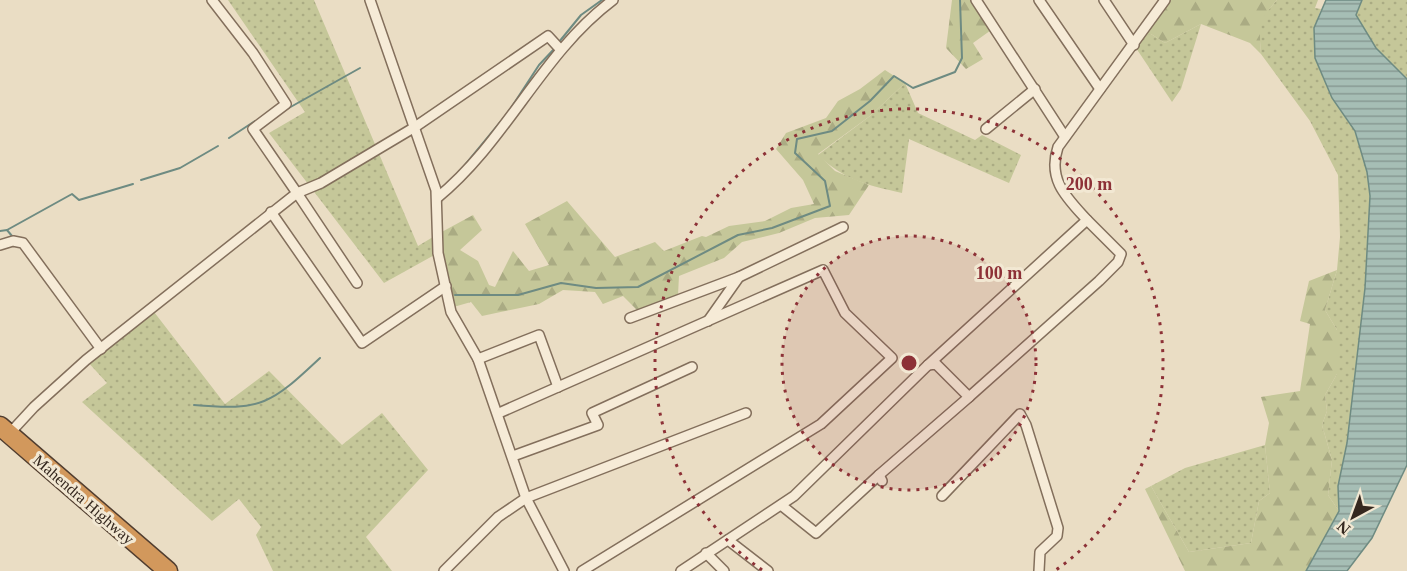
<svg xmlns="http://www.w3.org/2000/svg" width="1407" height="571" viewBox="0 0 1407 571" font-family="Georgia,serif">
<defs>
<pattern id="grass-dots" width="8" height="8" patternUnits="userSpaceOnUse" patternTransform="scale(1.5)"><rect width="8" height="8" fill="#c5c799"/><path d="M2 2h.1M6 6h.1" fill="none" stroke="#aaab83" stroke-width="1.8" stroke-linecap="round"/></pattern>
<pattern id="forest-firs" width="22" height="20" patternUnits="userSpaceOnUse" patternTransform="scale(1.5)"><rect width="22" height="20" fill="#c5c799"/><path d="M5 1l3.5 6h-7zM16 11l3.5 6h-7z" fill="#aaab83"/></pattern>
<pattern id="water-rules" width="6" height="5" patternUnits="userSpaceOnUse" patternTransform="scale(1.5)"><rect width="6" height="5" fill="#a6beb5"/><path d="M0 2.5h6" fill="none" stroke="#889a93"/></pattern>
</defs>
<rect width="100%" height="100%" fill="#eaddc4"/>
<g fill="url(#grass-dots)">
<polygon points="228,0 314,0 418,246 438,234 438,253 384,283 269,133 305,112"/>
<polygon points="1277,0 1318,0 1315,8 1321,9 1314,28 1332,98 1355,131 1367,172 1370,196 1365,288 1347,443 1338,486 1339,511 1328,495 1332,460 1322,425 1327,411 1325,395 1337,374 1337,330 1325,310 1337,270 1340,237 1338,175 1310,121 1261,54 1259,28 1263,16"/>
<polygon points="1362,0 1407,0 1407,79 1376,48 1356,15"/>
<polygon points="1201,24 1181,89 1172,102 1134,45 1140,34 1151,34 1165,43"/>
<path d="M905 83 918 113 975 140 982 135 1021 155 1009 183 909 139 902 193C867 185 844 180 818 155L870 116Z"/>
<polygon points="151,308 225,404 269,371 342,445 382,413 428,470 366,537 392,571 273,571 256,535 261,527 239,499 212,521 82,402 107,383 86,360"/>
<polygon points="1265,445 1270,493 1259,501 1251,543 1189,552 1151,486 1185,468"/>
</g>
<g fill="url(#forest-firs)">
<polygon points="952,0 976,0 994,28 973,43 983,59 966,69 946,48"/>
<path d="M1165 0H1277C1258 21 1259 27 1261 54L1250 43 1201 24 1165 43 1151 34H1140Z"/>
<polygon points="885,70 905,83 870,116 818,154 835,171 869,185 849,215 815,218 779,233 742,242 724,258 679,276 678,295 637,310 623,296 603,304 595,292 563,290 539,304 482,316 471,302 450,308 438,234 473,215 482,230 460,250 478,261 489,285 495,287 513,251 529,271 549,265 525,224 567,201 615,257 655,242 664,251 702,236 706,237 729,226 765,221 791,208 814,204 803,180 776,149 786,133 826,118 838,101 860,89"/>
<polygon points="1337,270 1325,310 1337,330 1337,374 1325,395 1327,411 1322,425 1332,460 1328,495 1339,511 1306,571 1185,571 1145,489 1151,486 1189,552 1251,543 1259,501 1270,493 1265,445 1269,423 1261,397 1300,391 1310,324 1300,321 1309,281"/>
</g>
<polygon fill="url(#water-rules)" stroke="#6e8b82" stroke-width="1.5" points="1326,0 1362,0 1356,15 1376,48 1407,79 1407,465 1372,538 1347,571 1306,571 1339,511 1338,486 1347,443 1365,288 1370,196 1367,172 1355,131 1332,98 1315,58 1314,28"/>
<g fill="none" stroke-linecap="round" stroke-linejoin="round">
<g stroke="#6e8b82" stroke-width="2">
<polyline points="559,42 581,15 602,0"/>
<polyline points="287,109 360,68"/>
<polyline points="229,138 255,121"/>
<polyline points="460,171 507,114 539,65 555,48"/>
<polyline points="141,180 180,168 218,146"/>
<polyline points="7,230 72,194 79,200 133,184"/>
<polyline points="0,231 7,230 12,236"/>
<polyline points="455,295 518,295 561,283 596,288 638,287 738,235 772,228 830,206 825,181 795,153 797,139 832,131 870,101 894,76 913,88 955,72 962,58 960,0"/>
<path d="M194 405C262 411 271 404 320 358"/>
</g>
<defs>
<g id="street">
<polyline points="370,0 436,190 438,253 451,312 478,359 526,498 564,571"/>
<polyline points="976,0 1065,137"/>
<polyline points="1039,0 1100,89"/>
<polyline points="1104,0 1134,45"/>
<polyline points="986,129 1035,89"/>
<path d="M437 198C507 141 541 54 613 0"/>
<polyline points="271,212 362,343 446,286"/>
<polyline points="0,245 13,241 23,243 101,349"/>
<polyline points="357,283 297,193 321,183 415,127 548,36 560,49"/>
<polyline points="630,318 739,277"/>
<polyline points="708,321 739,277 843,227"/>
<polyline points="478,359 539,335 558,387"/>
<polyline points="928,365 936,364 969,397 1099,281 1118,262 1121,254 1087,220"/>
<polyline points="499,413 823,270 845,313 892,358 821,424 582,571"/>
<polyline points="9,434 34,407 86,360 297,193 253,129 286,104 253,53 212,0"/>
<polyline points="513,456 598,425 592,413 692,367"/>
<polyline points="879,475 969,397"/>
<polyline points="942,496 1020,414 1026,425 1058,528 1057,536 1040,552 1039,571"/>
<polyline points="781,505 816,533 879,475 882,481"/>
<polyline points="728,540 768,571"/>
<polyline points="706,553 724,571"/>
<polyline points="444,571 498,517 526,498 746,413"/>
<path d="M681 571 794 496 928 365 1087 220C1067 198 1047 180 1058 147L1165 0"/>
</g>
<polyline id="highway" points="0,426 168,571"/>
</defs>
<use href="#street" stroke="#836f5c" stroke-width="12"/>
<use href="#highway" stroke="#513e30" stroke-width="21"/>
<use href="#street" stroke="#f6ebd7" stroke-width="9"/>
<use href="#highway" stroke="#d2985c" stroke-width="18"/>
</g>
<circle cx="909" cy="363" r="127" fill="#8d3137" fill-opacity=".12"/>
<g fill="none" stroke="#8d3137" stroke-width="3" stroke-dasharray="3 6">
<circle cx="909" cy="363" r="127"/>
<path d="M762 570A254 254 0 1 1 1056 570"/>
</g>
<g text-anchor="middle" stroke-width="6" stroke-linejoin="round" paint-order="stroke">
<g font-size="16" fill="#35281f" stroke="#f2e8d3">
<text transform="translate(84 499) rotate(41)" y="6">Mahendra Highway</text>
</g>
</g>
<circle cx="909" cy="363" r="9" fill="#8d3137" stroke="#f2e8d3" stroke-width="3"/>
<g font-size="18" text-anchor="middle" font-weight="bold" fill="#8d3137" stroke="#f2e8d3" stroke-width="6" stroke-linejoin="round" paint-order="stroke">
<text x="1089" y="190">200 m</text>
<text x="999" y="279">100 m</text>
</g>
<g transform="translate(1353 517) rotate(221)" stroke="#f2e8d3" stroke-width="4.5" paint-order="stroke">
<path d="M0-4.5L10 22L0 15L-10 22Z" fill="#35281f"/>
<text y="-9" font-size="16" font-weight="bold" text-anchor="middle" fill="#35281f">N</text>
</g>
</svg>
